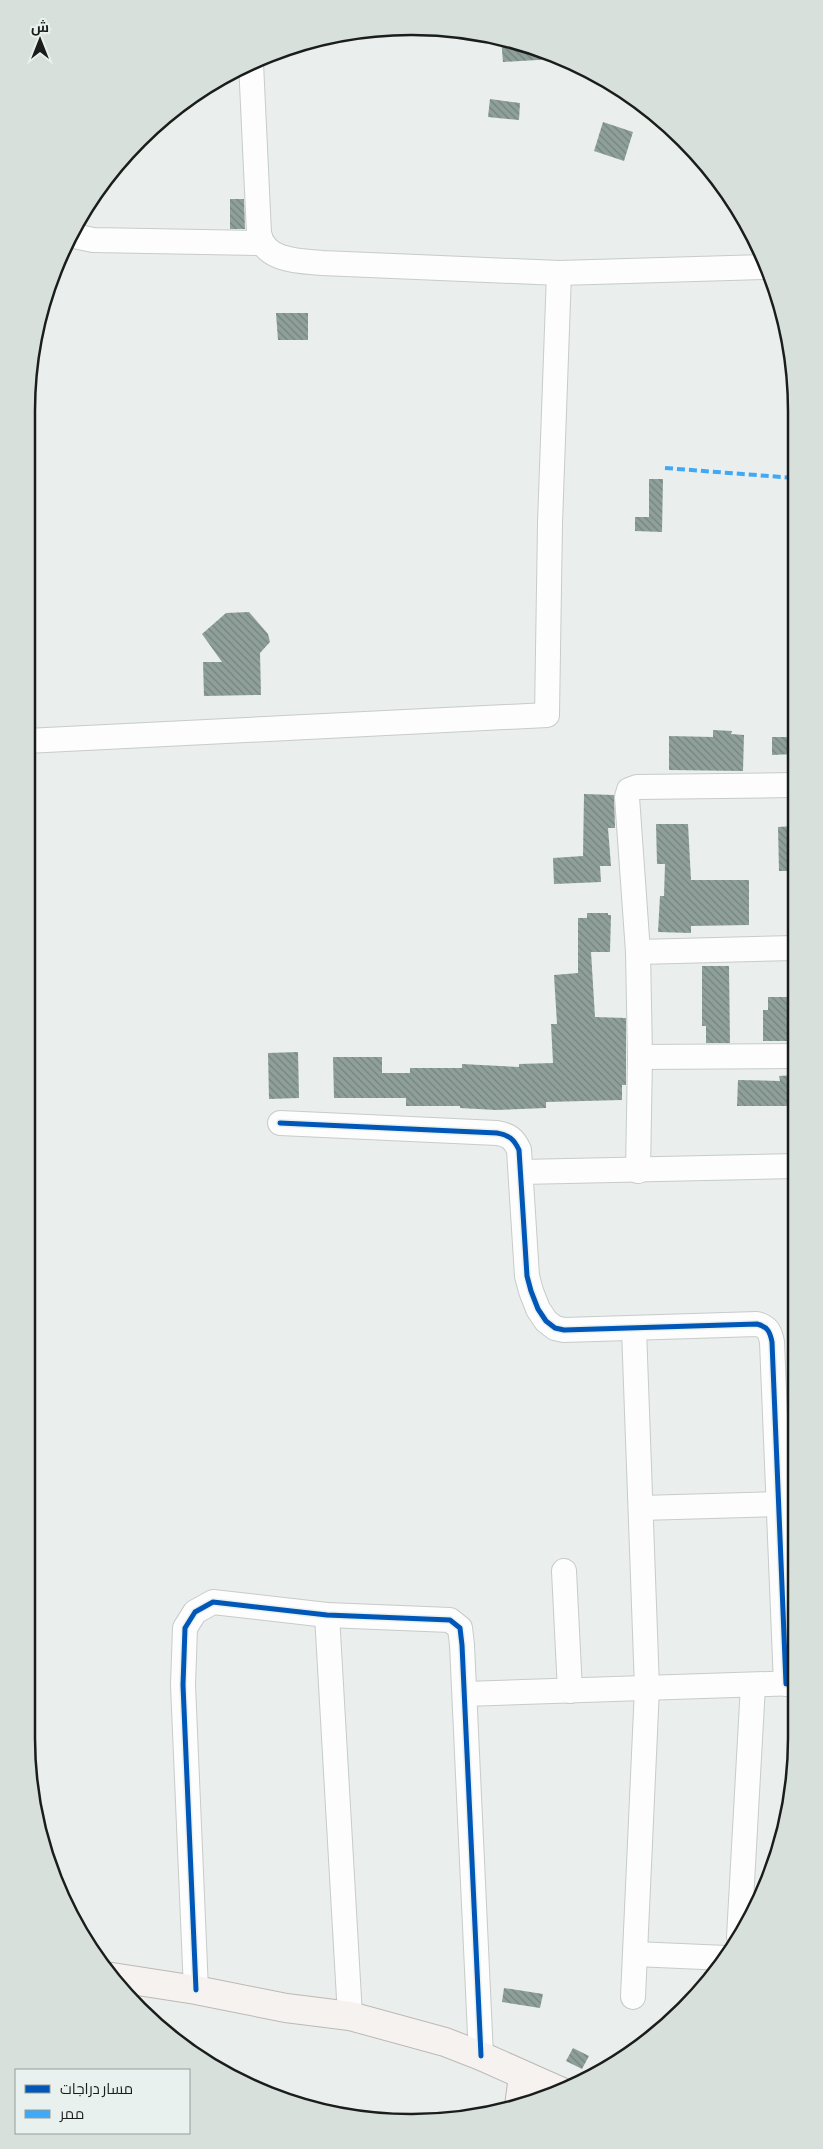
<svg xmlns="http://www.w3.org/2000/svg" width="823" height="2149" viewBox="0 0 823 2149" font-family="'Alegreya Sans',Cairo,sans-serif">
<defs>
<pattern id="building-back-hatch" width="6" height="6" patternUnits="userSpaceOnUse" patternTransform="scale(1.25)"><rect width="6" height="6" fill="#8fa09a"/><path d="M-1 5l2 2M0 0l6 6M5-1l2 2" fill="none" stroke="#74827d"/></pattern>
</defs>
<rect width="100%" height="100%" fill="#eaefed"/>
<g fill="url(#building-back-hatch)">
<polygon points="501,38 511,39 554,59 503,62"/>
<polygon points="490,99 520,103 519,120 488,117"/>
<polygon points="603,122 633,132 624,161 594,151"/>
<polygon points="230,199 244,199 245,229 230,229"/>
<polygon points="276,313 308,313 308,340 278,340"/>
<polygon points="649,479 663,479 662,532 635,531 635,517 649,517"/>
<polygon points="249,612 268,634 270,642 260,653 261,695 204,696 203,662 222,662 202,634 226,613"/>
<polygon points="713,730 732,731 731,734 744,735 743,771 669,770 669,736 713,737"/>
<polygon points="772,737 794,737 794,754 772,755"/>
<polygon points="584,794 614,795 615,828 608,828 611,866 600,866 601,882 554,884 553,858 583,856"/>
<polygon points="656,824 688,824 691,880 749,880 749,925 691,926 691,933 658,932 660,896 664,896 665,864 657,864"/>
<polygon points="795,826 795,871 779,871 778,827"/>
<polygon points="587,913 608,913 608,915 611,915 610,952 591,952 595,1017 626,1018 626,1085 622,1085 622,1100 546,1102 546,1108 496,1110 460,1108 460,1106 406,1106 406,1098 334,1098 333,1057 382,1057 382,1073 410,1073 410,1068 462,1068 462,1064 519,1067 519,1064 553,1063 551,1024 557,1024 554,975 578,973 578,918 587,918"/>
<polygon points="702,966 729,966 730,1043 706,1043 706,1026 702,1026"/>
<polygon points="768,997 795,997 795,1041 763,1041 763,1010 768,1010"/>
<polygon points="298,1052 299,1098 269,1099 268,1053"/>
<polygon points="795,1075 795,1106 737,1106 738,1080 780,1081 779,1076"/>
<polygon points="504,1988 543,1994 540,2008 502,2002"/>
<polygon points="573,2048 589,2056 582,2069 566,2061"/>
</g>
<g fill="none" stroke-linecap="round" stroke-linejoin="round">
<defs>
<g id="minor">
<path d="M251 63 259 233C264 261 298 261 322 263L559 273 768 267"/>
<polyline points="71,232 74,236 93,240 261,243"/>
<polyline points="26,741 547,715 550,523 559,273"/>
<polyline points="638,952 795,948"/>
<polyline points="640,1057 795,1056"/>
<path d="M280 1123 497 1133C509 1135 514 1139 519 1150L527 1276 531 1291 538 1309 546 1321 555 1328 564 1330 757 1324C768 1327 770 1332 772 1342L786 1684"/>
<polyline points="638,1171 640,1057 638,952 627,797 629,790 637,787 794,785"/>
<polyline points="521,1172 795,1166"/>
<polyline points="641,1508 779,1504"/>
<polyline points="564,1571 570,1691"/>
<polyline points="327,1615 350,2016"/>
<polyline points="465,1694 797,1683"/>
<polyline points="739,1937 753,1685"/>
<polyline points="635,1954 726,1958"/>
<polyline points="196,1990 183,1685 185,1628 195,1612 213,1602 327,1615 450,1620 460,1628 462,1645 481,2056"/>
<polyline points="633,1997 647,1688 634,1329"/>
</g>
<g id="major">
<polyline points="112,1977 196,1990 286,2008 350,2016 445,2042 481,2056 562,2092"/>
<polyline points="519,2106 523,2076"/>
</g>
</defs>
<use href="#minor" stroke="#c7cbc9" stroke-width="26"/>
<use href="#major" stroke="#beb8b4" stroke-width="30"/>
<use href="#minor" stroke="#fcfdfc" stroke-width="24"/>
<use href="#major" stroke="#f5f2f0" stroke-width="28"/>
<polyline stroke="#3fa9f5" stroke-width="4" stroke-dasharray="8 4" stroke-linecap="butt" points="665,468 794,478"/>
<defs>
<g id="cycleway">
<path d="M280 1123 497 1133C509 1135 514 1139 519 1150L527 1276 531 1291 538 1309 546 1321 555 1328 564 1330 757 1324C768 1327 770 1332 772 1342L786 1684"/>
<polyline points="196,1990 183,1685 185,1628 195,1612 213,1602 327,1615 450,1620 460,1628 462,1645 481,2056"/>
</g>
</defs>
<use href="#cycleway" stroke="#e8f1ed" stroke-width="8"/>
<use href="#cycleway" stroke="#0057b8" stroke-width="5"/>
</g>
<path d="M0 0H823V2149H0ZM411 35H412A376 376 0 0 1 788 411V1738A376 376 0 0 1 412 2114H411A376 376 0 0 1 35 1738V411A376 376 0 0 1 411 35Z" fill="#d8e0dc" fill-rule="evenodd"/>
<path fill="none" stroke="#1a1d1c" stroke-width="2.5" d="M411 35H412A376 376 0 0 1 788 411V1738A376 376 0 0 1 412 2114H411A376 376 0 0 1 35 1738V411A376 376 0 0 1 411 35Z"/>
<rect x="15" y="2069" width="175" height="65" fill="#e8f1ed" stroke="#969c99"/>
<rect x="25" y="2085" width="25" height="8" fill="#0057b8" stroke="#969c99"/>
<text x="60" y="2094" font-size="15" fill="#1a1d1c">مسار دراجات</text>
<rect x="25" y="2110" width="25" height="8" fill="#3fa9f5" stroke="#969c99"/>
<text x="60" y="2119" font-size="15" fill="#1a1d1c">ممر</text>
<g transform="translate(40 40)" stroke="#e8f1ed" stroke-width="4" paint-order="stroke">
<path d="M0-4L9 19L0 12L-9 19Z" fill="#1a1d1c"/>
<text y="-8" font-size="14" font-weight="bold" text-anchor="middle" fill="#1a1d1c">ش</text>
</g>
</svg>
